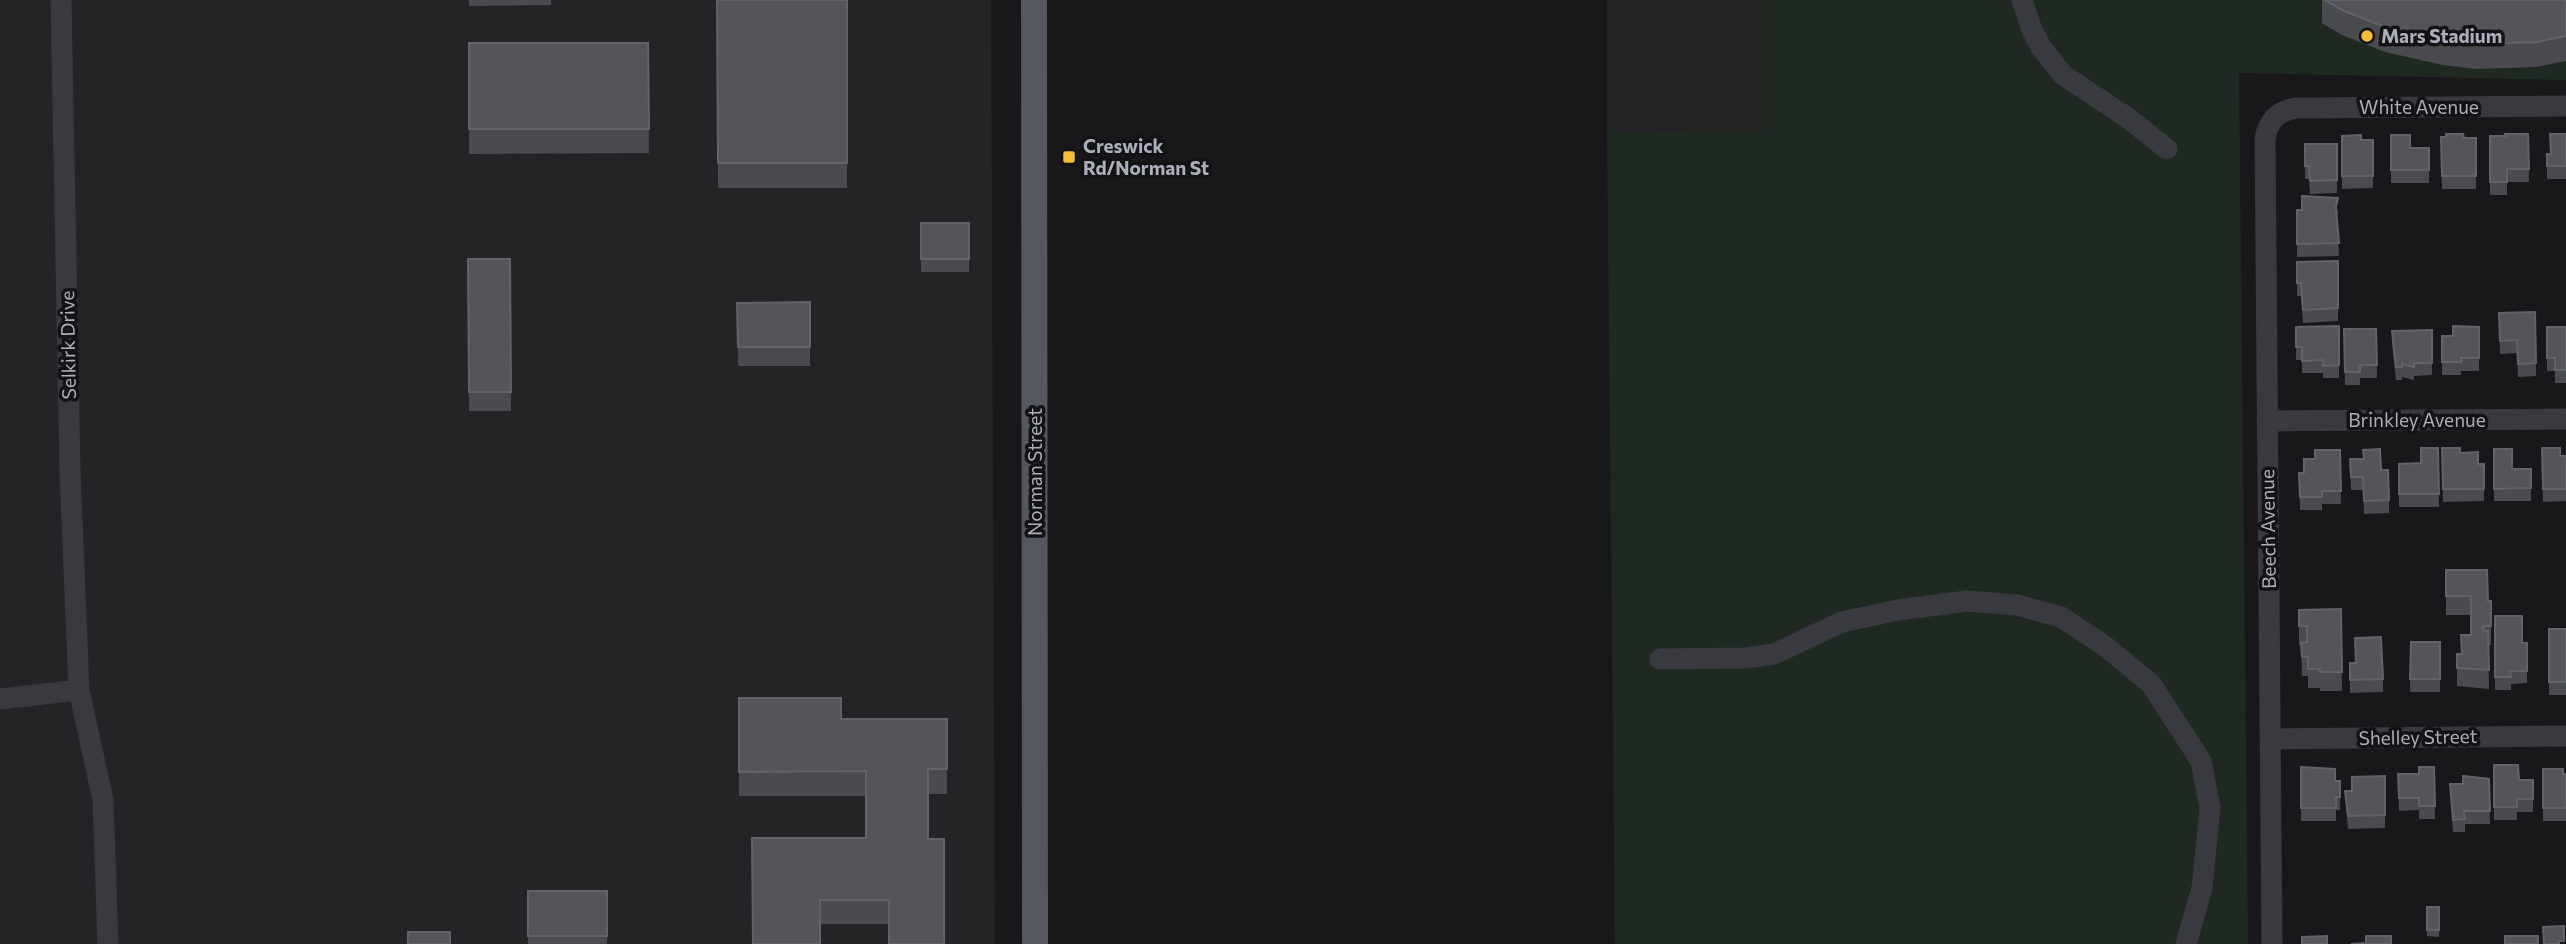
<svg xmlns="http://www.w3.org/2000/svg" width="2566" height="944" viewBox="0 0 2566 944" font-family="Commissioner,sans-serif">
<rect width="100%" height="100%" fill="#18181a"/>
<g fill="#242427">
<polygon points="0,0 991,0 995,944 0,944"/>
<polygon points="1607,0 1763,0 1763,130 1607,131"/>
</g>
<polygon fill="#202921" points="1763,0 2566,0 2566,80 2239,73 2248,944 1615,944 1607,131 1763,130"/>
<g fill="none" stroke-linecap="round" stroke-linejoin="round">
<g stroke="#393a40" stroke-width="21">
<polyline points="61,0 70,471 79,690 103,800 108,944"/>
<polyline points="2022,0 2032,30 2041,47 2063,75 2128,118 2167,149"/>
<polyline points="2267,421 2566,419"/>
<polyline points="1660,659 1745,658 1774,654 1842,622 1898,610 1967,601 2017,605 2061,617 2105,646 2151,684 2201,761 2210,808 2202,888 2186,944"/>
<polyline points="0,699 79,690"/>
<polyline points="2270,739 2566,736"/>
<path d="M2272 944 2265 138C2269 120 2278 110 2297 108L2566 106"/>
</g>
<polyline stroke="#55575f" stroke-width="26" points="1034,0 1035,944"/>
</g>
<g fill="#494b4f">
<polygon points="469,0 551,0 551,5 469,6"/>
<polygon points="717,0 847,0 847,188 718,188"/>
<polygon points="2322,0 2566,0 2566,61 2536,67 2476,69 2443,65 2385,52 2342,35 2322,23"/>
<polygon points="469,43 648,43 649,153 469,154"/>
<polygon points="2528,134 2529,182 2507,182 2507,195 2490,195 2490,136 2505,136"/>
<polygon points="2566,134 2566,179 2547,179 2547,154 2551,154"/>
<polygon points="2391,135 2410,148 2429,148 2429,183 2391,183"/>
<polygon points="2342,136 2361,140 2373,140 2373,188 2342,189"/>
<polygon points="2441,137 2476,138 2476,189 2442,189"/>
<polygon points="2305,144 2337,144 2337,193 2310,194 2309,179 2305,179"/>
<polygon points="2297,210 2338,211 2337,216 2339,256 2297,257"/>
<rect x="921" y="223" width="48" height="49"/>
<polygon points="468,259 510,259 511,411 469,411"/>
<polygon points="2338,261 2338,321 2303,323 2301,296 2297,296 2297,262"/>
<polygon points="810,302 810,366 738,366 737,303"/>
<polygon points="2499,313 2536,363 2536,376 2518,377 2517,353 2500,354"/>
<polygon points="2339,326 2339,378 2323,378 2323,373 2302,373 2302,360 2296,360 2296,327"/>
<polygon points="2479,327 2479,371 2461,371 2461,375 2442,375 2442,336 2453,336"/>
<polygon points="2547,327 2566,327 2566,383 2555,383 2555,371 2547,371"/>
<polygon points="2344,329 2376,329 2377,378 2360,378 2360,385 2345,385"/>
<polygon points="2432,330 2432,375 2414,376 2414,380 2402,377 2402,380 2396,380 2392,343 2392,331"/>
<polygon points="2438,448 2439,507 2399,507 2399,464 2421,463"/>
<polygon points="2442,448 2460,453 2478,464 2484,464 2484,501 2443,502"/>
<polygon points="2542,448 2560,456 2566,456 2566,501 2543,502"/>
<polygon points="2494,449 2512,469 2531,469 2531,501 2494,501"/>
<polygon points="2340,450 2341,504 2322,504 2322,510 2300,510 2299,473 2304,473"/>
<polygon points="2350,459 2381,470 2389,500 2389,513 2364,514 2363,490 2351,490"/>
<polygon points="2446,570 2488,601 2491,626 2491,645 2488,645 2489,689 2457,686 2457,654 2461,654 2471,635 2471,615 2446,615"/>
<polygon points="2341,609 2342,691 2320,691 2320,688 2308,688 2308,676 2302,676 2301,645 2299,645 2299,610"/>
<polygon points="2495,616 2522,643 2527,643 2527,683 2511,684 2511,690 2495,690"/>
<rect x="2549" y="629" width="17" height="66"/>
<polygon points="2411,642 2440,642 2440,692 2410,692"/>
<polygon points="2350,663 2383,679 2383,692 2350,693"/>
<polygon points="739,698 841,719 947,719 947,794 928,794 889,924 820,924 753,944 866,838 866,796 739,796"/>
<polygon points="2494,765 2519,780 2533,780 2533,812 2517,812 2517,820 2494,820"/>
<polygon points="2301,767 2335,781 2340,781 2340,810 2336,810 2336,821 2301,821"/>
<polygon points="2434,767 2435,819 2419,819 2419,810 2399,811 2398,774 2419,774"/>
<polygon points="2543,769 2566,774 2566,821 2543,821"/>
<polygon points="2385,776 2385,828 2348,829 2345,791 2352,791"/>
<polygon points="2489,779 2490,824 2465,824 2465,832 2453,832 2450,784 2463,784"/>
<rect x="528" y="891" width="79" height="53"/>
<polygon points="2427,907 2439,907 2439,937 2427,936"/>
</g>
<g fill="#54555b" stroke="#61636a" stroke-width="2">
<polygon points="717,0 847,0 847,163 718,163"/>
<polygon points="2325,0 2566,0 2566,36 2536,42 2476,44 2443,41 2385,27 2342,10"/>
<polygon points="469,43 648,43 649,129 469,129"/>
<polygon points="2446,134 2463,134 2464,138 2476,138 2476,176 2442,176 2441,137 2446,137"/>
<polygon points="2505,134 2528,134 2529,169 2507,169 2507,182 2490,182 2490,136 2506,136"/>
<polygon points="2550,134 2566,134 2566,166 2547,166 2547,154 2551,154"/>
<polygon points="2361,135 2361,140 2373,140 2373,176 2342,176 2342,136"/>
<polygon points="2391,135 2410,135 2410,148 2429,148 2429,170 2391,170"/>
<polygon points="2305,144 2337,144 2337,180 2310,181 2309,166 2305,166"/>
<polygon points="2302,196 2338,198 2336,207 2339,243 2297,244 2297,210 2302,210"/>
<rect x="921" y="223" width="48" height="36"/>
<polygon points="468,259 510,259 511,392 469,392"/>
<polygon points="2338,261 2338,308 2303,310 2301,283 2297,283 2297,262"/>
<polygon points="810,302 810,347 738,347 737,303"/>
<polygon points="2535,312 2536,363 2518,364 2517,340 2500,341 2499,313"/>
<polygon points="2339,326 2339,365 2323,366 2323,360 2302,361 2302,347 2296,347 2296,327"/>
<polygon points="2453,326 2479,327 2479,358 2461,358 2461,362 2442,362 2442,336 2453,336"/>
<polygon points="2547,327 2566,327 2566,370 2555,370 2555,358 2547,358"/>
<polygon points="2344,329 2376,329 2377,365 2360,365 2360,372 2345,372"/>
<polygon points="2432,330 2432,363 2414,363 2414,367 2402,364 2402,367 2396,367 2392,331"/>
<polygon points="2421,448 2438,448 2439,494 2399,494 2399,464 2421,463"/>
<polygon points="2442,448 2460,448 2460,453 2478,452 2478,464 2484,464 2484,489 2443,489"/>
<polygon points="2542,448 2560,448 2560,456 2566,456 2566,489 2543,489"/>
<polygon points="2380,449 2381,470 2388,470 2389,500 2364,501 2363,477 2351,477 2350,459 2364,459 2363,450"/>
<polygon points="2494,449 2512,449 2512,469 2531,469 2531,488 2494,489"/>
<polygon points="2315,450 2340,450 2341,491 2322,491 2322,497 2300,497 2299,473 2304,473 2304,459 2315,459"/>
<polygon points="2446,570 2487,570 2488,601 2491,601 2491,626 2483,626 2484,631 2488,631 2489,670 2457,668 2457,654 2462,654 2461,635 2471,635 2471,596 2446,596"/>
<polygon points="2341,609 2342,672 2320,672 2320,669 2308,669 2308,657 2302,657 2301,643 2307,642 2307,626 2299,626 2299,610"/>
<polygon points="2495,616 2522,616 2522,643 2527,643 2527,671 2510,671 2511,677 2495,677"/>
<rect x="2549" y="629" width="17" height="53"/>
<polygon points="2381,637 2383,679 2350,680 2350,663 2356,663 2355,638"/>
<polygon points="2411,642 2440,642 2440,679 2410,679"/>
<polygon points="739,698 841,698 841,719 947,719 947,769 928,769 928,839 944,839 944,944 889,944 889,900 820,900 820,944 753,944 752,838 866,838 866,771 739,772"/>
<polygon points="2494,765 2518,765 2519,780 2533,780 2533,799 2517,799 2517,807 2494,807"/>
<polygon points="2301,767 2335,769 2335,781 2340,781 2340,797 2336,797 2336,808 2301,808"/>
<polygon points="2419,767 2434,767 2435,806 2419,806 2419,798 2399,798 2398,774 2419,774"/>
<polygon points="2543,769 2563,769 2563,774 2566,774 2566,808 2543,808"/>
<polygon points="2385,776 2385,815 2348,816 2345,791 2352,791 2352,777"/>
<polygon points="2463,776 2489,779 2490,811 2464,811 2465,819 2453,820 2450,784 2463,784"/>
<rect x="528" y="891" width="79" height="45"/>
<rect x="2427" y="907" width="12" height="23"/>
<polygon points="2564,926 2564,941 2559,941 2559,944 2544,944 2543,927"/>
<rect x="408" y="932" width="42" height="12"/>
<polygon points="2327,936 2327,944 2302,944 2302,937"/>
<polygon points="2366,936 2391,936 2391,944 2351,944 2366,943"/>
<rect x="2505" y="936" width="33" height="8"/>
</g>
<g fill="#f5bc35" stroke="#131315" stroke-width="2.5">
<circle cx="2367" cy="36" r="7"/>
<rect x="1062" y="150" width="14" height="14" rx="3.5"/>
</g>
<g text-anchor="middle" stroke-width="7" stroke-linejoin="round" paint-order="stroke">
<g font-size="19" font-weight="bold" fill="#aaafba" stroke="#131315" text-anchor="start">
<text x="2381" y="43">Mars Stadium</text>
<text x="1083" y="153">Creswick<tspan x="1083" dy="22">Rd/Norman St</tspan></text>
</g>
<g font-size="19" fill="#aaafba" stroke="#131315">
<text x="2419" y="114">White Avenue</text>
<text transform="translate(68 345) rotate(-91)" y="7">Selkirk Drive</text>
<text x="2417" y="427">Brinkley Avenue</text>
<text transform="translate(1035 472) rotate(-90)" y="7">Norman Street</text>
<text transform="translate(2268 529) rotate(-91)" y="7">Beech Avenue</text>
<text transform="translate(2418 737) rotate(-1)" y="7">Shelley Street</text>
</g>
</g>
</svg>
